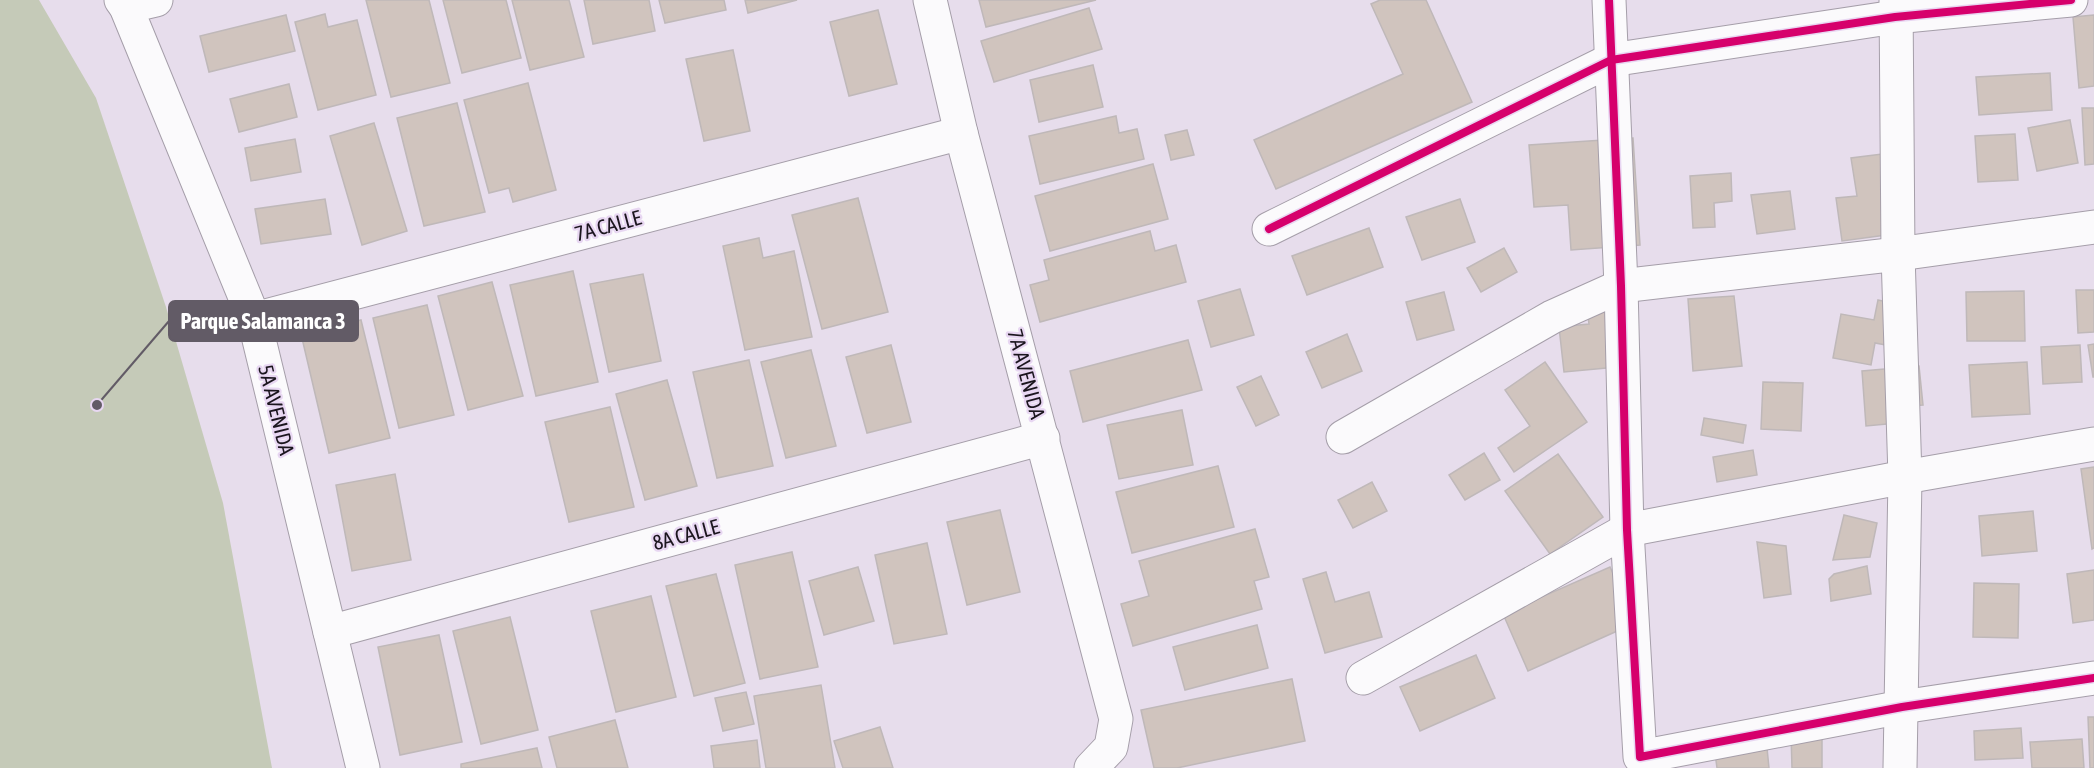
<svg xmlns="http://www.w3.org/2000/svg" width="2094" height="768" viewBox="0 0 2094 768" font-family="'Asap Condensed',sans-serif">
<rect width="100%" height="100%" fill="#e7ddec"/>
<polygon fill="#c5cab8" points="0,0 39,0 96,98 166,307 223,503 272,768 0,768"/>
<g fill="#d0c4be" stroke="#bfb8b9" stroke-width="1.5">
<polygon points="366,0 429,0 450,83 391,97"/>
<polygon points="443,0 506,0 521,58 462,73"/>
<polygon points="512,0 569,0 584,57 530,70"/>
<polygon points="584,0 649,0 655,31 593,44"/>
<polygon points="659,0 724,0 726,10 665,23"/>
<polygon points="745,0 797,0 748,13"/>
<polygon points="979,0 1096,0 986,27"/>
<polygon points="1380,0 1426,0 1472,102 1276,189 1254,140 1403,74 1371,4"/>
<polygon points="1089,8 1102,49 994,82 981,41"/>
<polygon points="878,10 897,84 849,96 830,22"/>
<polygon points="325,14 328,27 357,20 376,95 318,110 295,22"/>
<polygon points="286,15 295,51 209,72 200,36"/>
<polygon points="2094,15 2094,86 2079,88 2073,17"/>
<polygon points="733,50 750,131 704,141 686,59"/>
<polygon points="1093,65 1103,107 1039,122 1030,80"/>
<polygon points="2050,73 2052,110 1979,115 1976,77"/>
<polygon points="528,83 556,190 513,202 509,188 489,193 464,100"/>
<polygon points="289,84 297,117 239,132 230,99"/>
<polygon points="457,103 485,212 424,226 397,118"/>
<polygon points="2082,108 2094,108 2094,164 2085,165"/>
<polygon points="1116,116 1119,133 1137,129 1144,159 1040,184 1029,136"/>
<polygon points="2070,120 2078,163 2037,171 2028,128"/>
<polygon points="374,123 407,231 362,245 330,136"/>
<polygon points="1187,130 1194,155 1171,160 1165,135"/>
<polygon points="2015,134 2018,180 1978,182 1975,136"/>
<polygon points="1633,138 1640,245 1571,250 1568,205 1534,207 1529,145"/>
<polygon points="295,139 301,172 251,181 245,148"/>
<polygon points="1890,153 1901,233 1842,241 1836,198 1857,196 1851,158"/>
<polygon points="1153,164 1168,219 1050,251 1035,196"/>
<polygon points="1731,173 1732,201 1714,203 1715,227 1693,228 1690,176"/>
<polygon points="1790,191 1795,229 1757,234 1751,195"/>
<polygon points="858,198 888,312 822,329 792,215"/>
<polygon points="325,199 331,234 261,244 255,209"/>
<polygon points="1460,199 1475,242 1422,260 1406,217"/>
<polygon points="1369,228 1383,267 1307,295 1292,256"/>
<polygon points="1150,231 1155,251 1176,245 1186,282 1040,322 1030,285 1049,280 1044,260"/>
<polygon points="759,238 763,258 794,251 812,337 745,350 723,246"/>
<polygon points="1504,248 1517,272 1481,292 1467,268"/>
<polygon points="573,271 598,382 536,396 510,285"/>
<polygon points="643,274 661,361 609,372 590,284"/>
<polygon points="492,282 523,396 468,410 438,296"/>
<polygon points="1240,289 1254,335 1211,347 1198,301"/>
<polygon points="1620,290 1628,366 1564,372 1559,327 1589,324 1585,293"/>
<polygon points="2076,290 2094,290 2094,332 2078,333"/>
<polygon points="2024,291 2025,341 1967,341 1966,292"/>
<polygon points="1444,292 1454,330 1417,340 1406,302"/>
<polygon points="1734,296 1742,366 1693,371 1688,299"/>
<polygon points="1878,300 1916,308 1896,347 1875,343 1871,365 1833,358 1841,314 1874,320"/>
<polygon points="427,305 454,415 399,428 373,318"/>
<polygon points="361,320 390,438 329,453 301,334"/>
<polygon points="1347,334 1362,371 1322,388 1306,352"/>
<polygon points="1188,340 1202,390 1083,422 1070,371"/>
<polygon points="2094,344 2094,377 2093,377 2088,345"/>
<polygon points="891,345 911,422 867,433 846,357"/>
<polygon points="2080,345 2082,382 2043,384 2041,347"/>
<polygon points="811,350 836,446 786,458 761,362"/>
<polygon points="749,360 773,466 717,478 693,372"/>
<polygon points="1545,362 1587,422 1514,472 1498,448 1530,426 1505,390"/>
<polygon points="2027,362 2030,414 1972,417 1969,365"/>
<polygon points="1919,366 1923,405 1906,406 1908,422 1866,426 1862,371"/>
<polygon points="1261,376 1279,415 1256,426 1237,387"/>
<polygon points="667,380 697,486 645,500 616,394"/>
<polygon points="1763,382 1803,383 1801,431 1761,429"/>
<polygon points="610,407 634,507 569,522 545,422"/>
<polygon points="1182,410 1193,465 1119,479 1107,425"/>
<polygon points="1704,418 1746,425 1743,443 1701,435"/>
<polygon points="1753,450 1757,475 1717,482 1713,457"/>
<polygon points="1484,453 1500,480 1465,500 1449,475"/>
<polygon points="1558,454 1603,517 1550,554 1505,491"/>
<polygon points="1218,466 1234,527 1132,553 1116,492"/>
<polygon points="2094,467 2094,548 2092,549 2081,469"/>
<polygon points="395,474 411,560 352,571 336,485"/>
<polygon points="1372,482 1387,511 1353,528 1338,500"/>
<polygon points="1000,510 1020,592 967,605 947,522"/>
<polygon points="2033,511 2037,551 1982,556 1979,516"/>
<polygon points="1844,515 1877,523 1870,557 1833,560"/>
<polygon points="1255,529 1269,577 1254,581 1262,609 1133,646 1121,604 1149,596 1139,561"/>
<polygon points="1757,542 1786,546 1791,594 1764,598"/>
<polygon points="927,543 947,634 894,644 875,555"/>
<polygon points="792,552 818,667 760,679 735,565"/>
<polygon points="1867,566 1871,594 1831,601 1829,579 1834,574"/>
<polygon points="858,567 874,621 824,635 809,581"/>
<polygon points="1610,567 1635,623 1528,671 1503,614"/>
<polygon points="2094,570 2094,620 2073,623 2067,574"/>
<polygon points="1326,572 1335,602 1369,592 1382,637 1325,653 1303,579"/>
<polygon points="716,574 745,683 694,696 666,586"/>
<polygon points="1974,583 2019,584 2018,638 1973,637"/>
<polygon points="651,596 676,697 616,712 591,611"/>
<polygon points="510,617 538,730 481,744 453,631"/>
<polygon points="1257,625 1268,668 1185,690 1173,647"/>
<polygon points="439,635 462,742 400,755 378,647"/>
<polygon points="1476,655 1495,698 1420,731 1400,687"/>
<polygon points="1292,679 1305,741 1177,768 1154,768 1141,710"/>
<polygon points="821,685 835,768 766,768 754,696"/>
<polygon points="746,692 754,724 723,731 715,698"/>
<polygon points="2088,717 2094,717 2094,768 2090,768"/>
<polygon points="615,720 628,768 557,768 549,737"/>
<polygon points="880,727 893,768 843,768 834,741"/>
<polygon points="2021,728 2023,758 1975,760 1974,731"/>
<polygon points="1791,734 1822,734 1822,768 1792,768"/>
<polygon points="2082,739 2084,768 2032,768 2030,742"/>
<polygon points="757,740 760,768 714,768 711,746"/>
<polygon points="537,748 542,768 461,768 461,764"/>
<polygon points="1767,748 1769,768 1717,768 1715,753"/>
</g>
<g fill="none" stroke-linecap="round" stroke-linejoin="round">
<defs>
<g id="street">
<polyline points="121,0 126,7 254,319 363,768"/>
<polyline points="930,0 961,133 1116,719 1111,747 1091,768"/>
<polyline points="1609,0 1621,286 1627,530 1640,757 1902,707 2094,678"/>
<polyline points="1896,0 1898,254 1905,477 1900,768"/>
<polyline points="126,7 156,0"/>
<polyline points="1269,229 1611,60 1895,17 2071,0"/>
<polyline points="254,319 961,133"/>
<polyline points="1343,437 1552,317 1621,286 1898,254 2094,227"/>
<polyline points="330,632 1043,438"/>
<polyline points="1363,678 1627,530 1905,477 2094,444"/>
</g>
</defs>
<use href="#street" stroke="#a59ea9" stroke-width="35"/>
<use href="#street" stroke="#fbfafc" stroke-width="33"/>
<defs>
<g id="cycleway">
<polyline points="1609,0 1621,286 1627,530 1640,757 1902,707 2094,678"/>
<polyline points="1269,229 1611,60 1895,17 2071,0"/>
</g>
</defs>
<use href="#cycleway" stroke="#e8d7f2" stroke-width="11"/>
<use href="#cycleway" stroke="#d6006c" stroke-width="8"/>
</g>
<g text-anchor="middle" stroke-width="4.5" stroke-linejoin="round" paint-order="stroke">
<g font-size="21" fill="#1b151e" stroke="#e8d7f2">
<text transform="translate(608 226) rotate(-15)" y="7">7A CALLE</text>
<text transform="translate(1026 374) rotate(75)" y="7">7A AVENIDA</text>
<text transform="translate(276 410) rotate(76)" y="7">5A AVENIDA</text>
<text transform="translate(686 535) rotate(-15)" y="7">8A CALLE</text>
</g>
</g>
<path fill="none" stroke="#625b66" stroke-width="2" d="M97 405L169 321"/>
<circle fill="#625b66" stroke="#e8d7f2" stroke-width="2" cx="97" cy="405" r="6"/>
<rect fill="#625b66" stroke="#625b66" stroke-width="2" x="169" y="301" width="189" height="40" rx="6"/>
<g font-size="22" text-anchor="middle" font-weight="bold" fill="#fff">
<text x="263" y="329">Parque Salamanca 3</text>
</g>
</svg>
